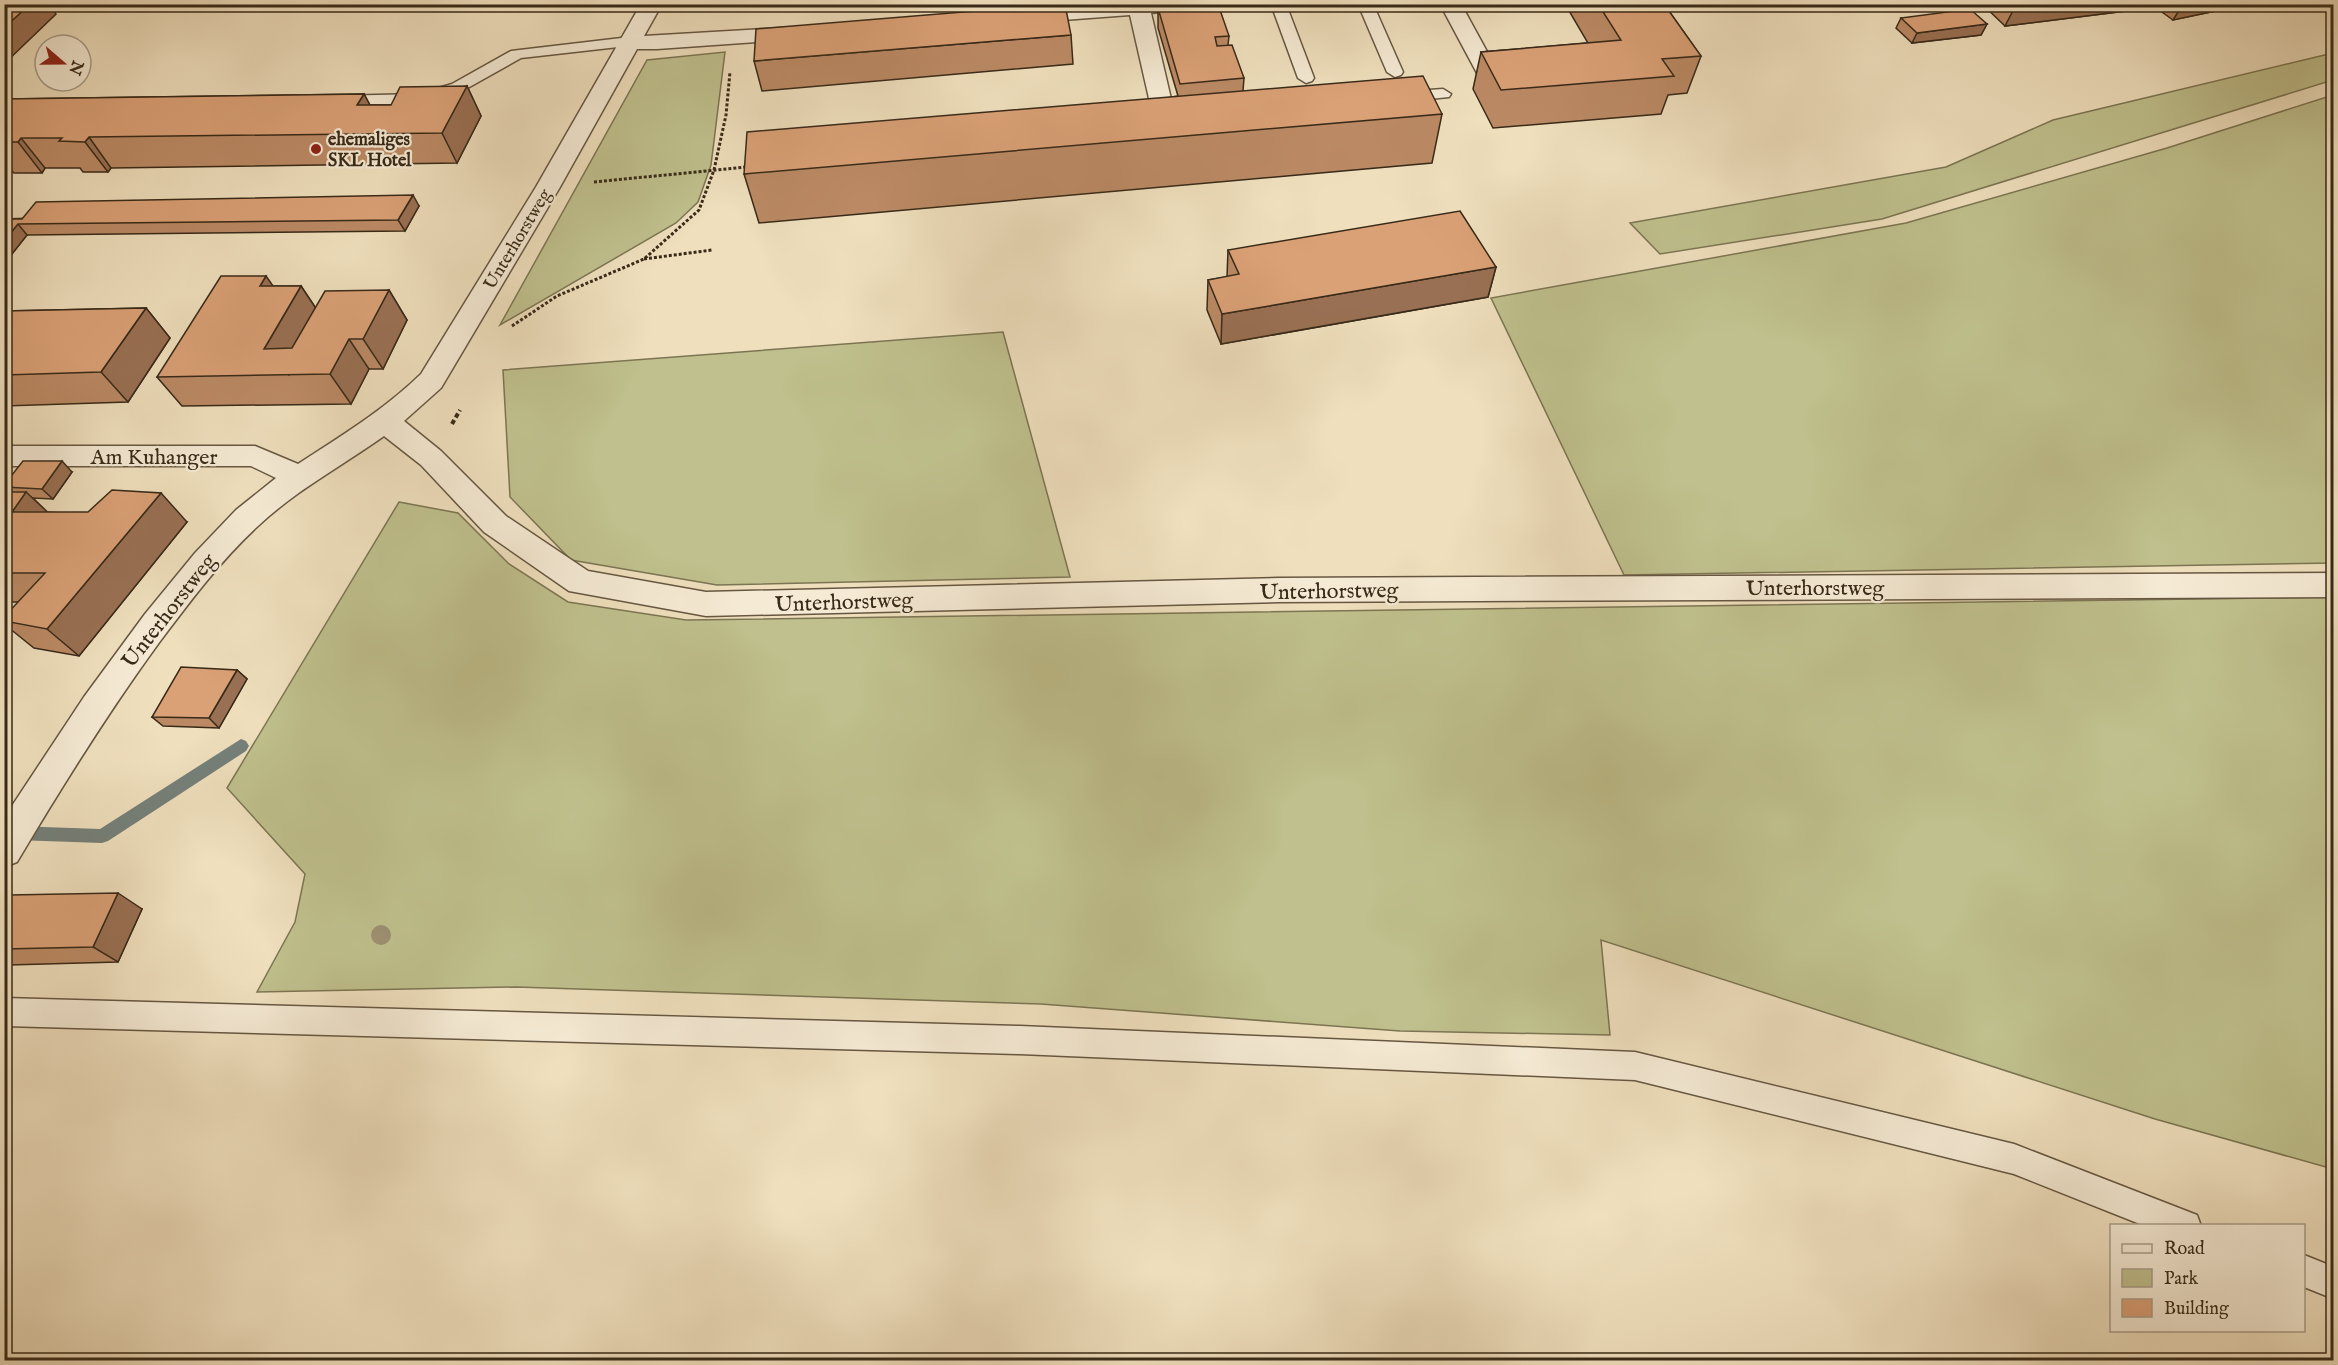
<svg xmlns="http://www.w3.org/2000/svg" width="2338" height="1365" viewBox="0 0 2338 1365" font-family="'IM FELL English',serif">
<rect width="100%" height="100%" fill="#efdfbd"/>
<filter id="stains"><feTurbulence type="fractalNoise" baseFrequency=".00333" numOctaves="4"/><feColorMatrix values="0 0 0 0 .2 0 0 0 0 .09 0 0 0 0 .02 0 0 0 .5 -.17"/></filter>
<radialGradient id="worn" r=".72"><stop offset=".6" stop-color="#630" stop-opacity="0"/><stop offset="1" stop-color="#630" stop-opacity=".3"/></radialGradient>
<g fill="#bfc08d" stroke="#7c7553" stroke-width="1.5">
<polygon points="725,52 711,165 698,202 676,223 500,325 647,60"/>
<polygon points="2333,53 2333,80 1882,219 1660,254 1630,223 1946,167 2053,120"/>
<polygon points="2333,95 2333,563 1624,575 1491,298 1906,223 2167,148"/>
<polygon points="1003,332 1070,577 717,585 571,560 510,497 503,370"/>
<polygon points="399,502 458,513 509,564 568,602 686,620 2333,597 2333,1169 2155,1119 1601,940 1610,1035 1400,1031 1041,1004 516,987 257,992 295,922 305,874 227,788"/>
</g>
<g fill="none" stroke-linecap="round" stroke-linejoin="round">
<polygon fill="#75807a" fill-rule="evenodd" points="241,739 246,741 249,746 246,751 108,841 102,843 15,840 9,838 7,833 9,828 15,826 100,829"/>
<defs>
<g id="lane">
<polygon points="1271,4 1286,4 1314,78 1312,81 1306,83 1298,78"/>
<polygon points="1358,4 1373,4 1403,72 1401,75 1395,77 1387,72"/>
<polygon points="630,37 636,39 638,42 636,45 521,58 464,90 438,100 418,104 335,106 327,101 335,96 418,94 452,84 511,51"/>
<polygon points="1443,89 1451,94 1449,97 1400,102 1392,97 1400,92"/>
<polygon points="4,998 1020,1026 1635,1052 2014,1144 2197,1215 2201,1226 2145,1226 2014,1174 1635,1080 1020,1054 4,1026"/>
<polygon points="2304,1255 2334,1267 2334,1299 2304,1287"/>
</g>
<g id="street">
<path d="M641 4H662L644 36 801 27 809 28 812 33 809 38 801 39 657 49H637L560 187 441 388 404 421 441 451 506 516 588 571 706 592 1279 578 2334 573V597L1279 602 706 616 569 591 484 532 421 465 384 436C342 466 296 490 258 526 220 561 189 603 158 644 107 714 61 788 17 862L4 867V818L84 697 145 614 195 553 236 510 276 478 251 466H4V446H255L298 464C341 436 384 410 421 374L536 187Z"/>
<polygon points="1101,4 1196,4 1193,8 1151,13 1175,116 1172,121 1164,123 1156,121 1153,116 1130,15 1023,23 1016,21 1012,17 1016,13 1023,11"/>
<polygon points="1440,4 1461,4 1497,70 1494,75 1486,77 1478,75"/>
</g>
</defs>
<use href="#lane" stroke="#665742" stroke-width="3"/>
<use href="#street" stroke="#665742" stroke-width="3"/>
<g stroke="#382a19" stroke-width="3" stroke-dasharray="3 2" stroke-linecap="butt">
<polyline points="1222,8 1247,6"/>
<polyline points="594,182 747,167"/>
<polyline points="644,259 712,250"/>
<polyline points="512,326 557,296 644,259 699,210 714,170 726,115 730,72"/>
</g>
<polyline stroke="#382a19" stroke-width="4" stroke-dasharray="4.5 3" stroke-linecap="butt" points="452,424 460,410"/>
<use href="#lane" fill="#f5ead4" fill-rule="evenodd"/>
<use href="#street" fill="#f5ead4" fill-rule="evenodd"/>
</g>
<circle fill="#9d9073" cx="381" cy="935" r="10"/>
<g fill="#bb8a65" stroke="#382a19" stroke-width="1.5">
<polygon points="1565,4 1664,4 1701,56 1687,93 1668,95 1661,114 1493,128 1473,89 1481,52 1588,43"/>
<polygon points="1982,4 2152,4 2150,8 2005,26"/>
<polygon points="2157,4 2240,4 2239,6 2173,20 2155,7"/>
<polygon points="1158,8 1229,36 1228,45 1244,78 1243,91 1442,114 1432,163 759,223 744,174 1178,96 1158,28"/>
<polygon points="1901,18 1987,24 1981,35 1912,43 1896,28"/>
<polygon points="1071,35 1073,64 762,91 754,61"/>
<polygon points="467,86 481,116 457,163 111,168 108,172 83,172 80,168 45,168 42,173 14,173 10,169 4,169 4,99 364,94 370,105 391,105"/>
<polygon points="419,206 405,231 27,235 4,264 4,219"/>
<polygon points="1228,250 1496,267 1488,297 1221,344 1207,310 1208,280 1227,277"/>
<polygon points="274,286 301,286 315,307 389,290 407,320 383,369 369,369 351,404 182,406 157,377"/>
<polygon points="146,308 170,338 128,402 4,406 4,311"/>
<polygon points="72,472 53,499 33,498 47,512 187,522 79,656 34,648 4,624 4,617 19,602 4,602 4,492 8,492 4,488 4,485"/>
<polygon points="237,670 247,679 219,728 163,726 152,717"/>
<polygon points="4,903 142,909 118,962 8,965 4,963"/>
</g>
<g fill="#997053" stroke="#382a19" stroke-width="1.5">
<polygon points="30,4 50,4 56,14 4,64 4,28"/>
<polygon points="2022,4 2152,4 2150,8 2005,26 2016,5"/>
<polygon points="2202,4 2240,4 2239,6 2173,20 2180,9"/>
<polygon points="1987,24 1981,35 1912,43 1917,33"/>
<polygon points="467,86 481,116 457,163 442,133"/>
<polygon points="364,94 380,124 357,105"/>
<polygon points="89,137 111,168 108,172 85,142"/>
<polygon points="21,138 45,168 42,173 18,142"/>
<polygon points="413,195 419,206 405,231 398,220"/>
<polygon points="18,224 27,235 4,264 4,241"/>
<polygon points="1496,267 1488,297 1221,344 1222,314"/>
<polygon points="266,276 287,306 260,286"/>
<polygon points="301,286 321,316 289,375 264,349"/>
<polygon points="389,290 407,320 383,369 363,339"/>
<polygon points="146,308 170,338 128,402 101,372"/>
<polygon points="349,339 369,369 351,404 330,374"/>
<polygon points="62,461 72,472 53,499 42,489"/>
<polygon points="26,492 56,520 12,512"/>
<polygon points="161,493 187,522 79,656 47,629"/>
<polygon points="237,670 247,679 219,728 209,718"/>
<polygon points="118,893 142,909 118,962 93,947"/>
</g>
<g fill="#daa076" stroke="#382a19" stroke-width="1.5">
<polygon points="4,4 30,4 4,28"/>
<polygon points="1059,4 1065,4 1071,35 754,61 756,29"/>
<polygon points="1194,4 1218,4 1229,36 1215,37 1217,46 1232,45 1244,78 1180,84 1158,8"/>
<polygon points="1598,4 1664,4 1701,56 1662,59 1674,76 1501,90 1481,52 1621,40"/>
<polygon points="2173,4 2202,4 2180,9"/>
<polygon points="1970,9 1987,24 1917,33 1901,18"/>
<polygon points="1423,76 1442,114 744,174 747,132"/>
<polygon points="467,86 442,133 89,137 85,142 59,141 62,138 21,138 18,142 4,142 4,99 364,94 357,105 391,105 400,87"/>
<polygon points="413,195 398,220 18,224 4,241 4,219 22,219 36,202"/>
<polygon points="1460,211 1496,267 1222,314 1208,280 1239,274 1228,250"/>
<polygon points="221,276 266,276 260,286 301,286 264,349 292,348 325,291 389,290 363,339 349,339 330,374 157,377"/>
<polygon points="146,308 101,372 4,375 4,311"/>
<polygon points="23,461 62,461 42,489 4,487 4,485"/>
<polygon points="112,490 161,493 47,629 4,621 4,617 45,573 4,573 4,492 26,492 12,512 88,512"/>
<polygon points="181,667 237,670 209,718 152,717"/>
<polygon points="118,893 93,947 4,949 4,903 9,895"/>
</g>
<circle fill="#8f2418" stroke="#f5ead4" stroke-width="2" cx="316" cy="149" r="6"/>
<g text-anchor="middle" stroke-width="4.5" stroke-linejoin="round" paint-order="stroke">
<g font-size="18" font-weight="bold" fill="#382a19" stroke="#f5ead4" text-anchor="start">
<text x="328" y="145">ehemaliges<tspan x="328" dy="21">SKL Hotel</tspan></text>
</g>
<g font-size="18" fill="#382a19" stroke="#f5ead4">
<text transform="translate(517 239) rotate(-59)" y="6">Unterhorstweg</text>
</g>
<g font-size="22" fill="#382a19" stroke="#f5ead4">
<text x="154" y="464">Am Kuhanger</text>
<text x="1815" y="595">Unterhorstweg</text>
<text transform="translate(1329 590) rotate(-1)" y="8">Unterhorstweg</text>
<text transform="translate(844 601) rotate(-2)" y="8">Unterhorstweg</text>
<text transform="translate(168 610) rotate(-52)" y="8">Unterhorstweg</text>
</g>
</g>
<rect width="2338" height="1365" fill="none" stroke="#efdfbd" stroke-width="24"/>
<rect x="6" y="6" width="2326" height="1353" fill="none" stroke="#382a19" stroke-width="3"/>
<rect x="12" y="12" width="2314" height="1341" fill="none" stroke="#382a19" stroke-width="1.5"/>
<rect x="2110" y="1224" width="195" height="108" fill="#f5ead4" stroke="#a99d89" stroke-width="1.5"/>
<rect x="2122" y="1244" width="30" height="9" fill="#f5ead4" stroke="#a99d89" stroke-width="1.5"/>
<text x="2164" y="1254" font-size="18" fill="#382a19">Road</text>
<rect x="2122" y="1269" width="30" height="18" fill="#bfc08d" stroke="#a99d89" stroke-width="1.5"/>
<text x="2164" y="1284" font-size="18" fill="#382a19">Park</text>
<rect x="2122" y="1299" width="30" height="18" fill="#daa076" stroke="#a99d89" stroke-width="1.5"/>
<text x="2164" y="1314" font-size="18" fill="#382a19">Building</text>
<g transform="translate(63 63) rotate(110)"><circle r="28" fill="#f5ead4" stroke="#a99d89" stroke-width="1.5"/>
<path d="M0-4.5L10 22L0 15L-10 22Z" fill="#8f2418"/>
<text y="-9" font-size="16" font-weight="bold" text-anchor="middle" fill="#382a19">N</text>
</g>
<rect width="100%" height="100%" filter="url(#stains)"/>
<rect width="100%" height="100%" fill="url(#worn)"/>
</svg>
